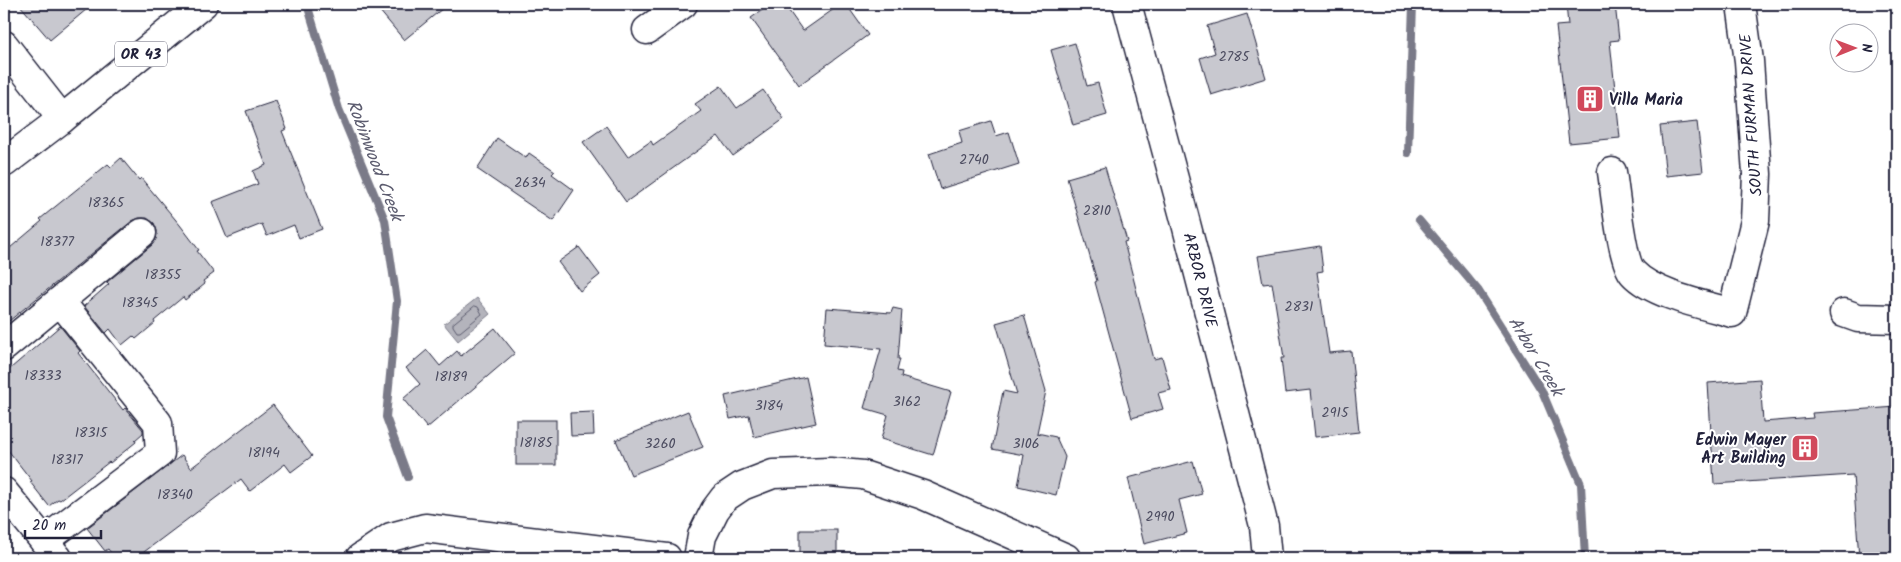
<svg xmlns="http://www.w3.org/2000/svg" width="1901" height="562" viewBox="0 0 1901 562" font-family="Kalam,sans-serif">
<rect width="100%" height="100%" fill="#fff"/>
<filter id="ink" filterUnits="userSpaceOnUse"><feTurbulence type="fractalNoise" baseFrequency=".02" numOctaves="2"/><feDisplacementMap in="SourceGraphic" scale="10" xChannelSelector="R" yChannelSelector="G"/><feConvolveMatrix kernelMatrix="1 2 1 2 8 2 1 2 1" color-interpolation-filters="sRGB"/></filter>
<g filter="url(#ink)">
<polygon fill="#b4b4bc" stroke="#7a7a88" points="477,298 490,314 458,341 444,324"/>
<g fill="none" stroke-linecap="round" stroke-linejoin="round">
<polygon stroke="#5c5c6f" stroke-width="1" points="475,306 478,307 482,314 460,332 457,332 453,326 453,324"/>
<g stroke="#7a7a88" stroke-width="8">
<polyline points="307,4 339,109 385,220 397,301 386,417 408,477"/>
<polyline points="1408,153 1413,4"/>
<polyline points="1419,220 1478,290 1542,391 1581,484 1585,558"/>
</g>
</g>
<g fill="#c8c8cf" stroke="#22223b">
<polygon points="19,4 93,4 50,40"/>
<polygon points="374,4 448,4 404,40"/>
<polygon points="771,4 784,4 803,31 841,4 846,4 868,35 799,85 751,18"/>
<polygon points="1566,4 1615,4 1619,40 1610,41 1620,138 1569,143 1556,26 1568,25"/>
<polygon points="1247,14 1266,78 1211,95 1200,58 1215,53 1207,26"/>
<polygon points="1075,43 1087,86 1098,83 1107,115 1073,125 1051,50"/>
<polygon points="721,86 737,108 763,90 784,119 733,156 718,136 626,202 583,142 606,126 628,157 651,141 653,145 701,111 695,104"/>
<polygon points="276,101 287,129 282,131 322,229 299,238 294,225 267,236 262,224 227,238 212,202 258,184 253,171 266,165 246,111"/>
<polygon points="991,121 996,136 1009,132 1019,164 940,189 929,154 962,143 959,131"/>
<polygon points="1697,122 1703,172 1666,176 1660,126"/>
<polygon points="497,138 526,158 529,153 555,171 552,174 574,190 553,221 477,169"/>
<polygon points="121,158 139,180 141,178 180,225 199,250 197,251 214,273 203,281 205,284 185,300 183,297 154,321 155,323 136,339 133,336 122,345 110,329 106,333 84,306 109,284 107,282 152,245 156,239 157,231 154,223 147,218 139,218 132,221 4,325 4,253 42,221 40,219 108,164 111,167"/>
<polygon points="1105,167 1127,241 1124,242 1154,359 1162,357 1171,390 1158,393 1163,409 1132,418 1095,282 1097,281 1067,178"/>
<polygon points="1320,246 1323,271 1317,272 1329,353 1351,351 1359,432 1315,437 1310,390 1285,393 1281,358 1284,358 1272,283 1263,284 1258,256"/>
<polygon points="579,247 600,275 580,291 558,262"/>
<polygon points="827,308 891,313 893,308 902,310 898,359 900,359 897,371 902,372 901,377 951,392 933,455 881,439 888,415 864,408 881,349 824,344"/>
<polygon points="1024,315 1046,391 1037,433 1056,437 1065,457 1056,495 1018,486 1024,455 992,449 1003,391 1017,394 996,323"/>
<polygon points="60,326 80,351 78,353 123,410 125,408 143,430 143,433 135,440 136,442 110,463 109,462 60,500 58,499 49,506 30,482 32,481 4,445 4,374"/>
<polygon points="495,328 515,353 427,428 403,399 420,384 406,368 427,350 440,366 457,351 461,356"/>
<polygon points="806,377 816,423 754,437 749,415 730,419 725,396"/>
<polygon points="1760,379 1763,422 1813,418 1812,413 1897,407 1897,558 1859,558 1853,475 1714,484 1708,383"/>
<polygon points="273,405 312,456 291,472 285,464 250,491 241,479 136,558 115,558 108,549 105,551 87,528 182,455 191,468"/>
<polygon points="688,411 703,447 631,475 616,440"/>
<polygon points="593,412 594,435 571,436 570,413"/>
<rect x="516" y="420" width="40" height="45"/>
<polygon points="1193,461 1202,494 1179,500 1187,533 1144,544 1128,478"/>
<rect x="800" y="530" width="37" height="28"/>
</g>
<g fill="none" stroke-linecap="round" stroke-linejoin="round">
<defs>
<g id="minor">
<polyline points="1127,4 1184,216 1264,526 1267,558"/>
<polyline points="647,30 683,4"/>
<polyline points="4,45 62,119"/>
<path d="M1612 172C1615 191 1622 262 1633 273 1652 294 1704 305 1732 313L1755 221 1757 174 1749 61 1741 4"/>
<polyline points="1844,313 1858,318 1897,319"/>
<polyline points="4,347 142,233"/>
<polyline points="4,492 58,558"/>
<polyline points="44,541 160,453 158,423 60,301"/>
<polyline points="360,558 391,537 425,528 667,558"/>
<polyline points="698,558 702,536 715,510 724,498 742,486 773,474 830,472 863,475 923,495 1066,558"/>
</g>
<polyline id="major" points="4,163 62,119 203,4"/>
</defs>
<use href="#minor" stroke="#22223b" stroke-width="31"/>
<use href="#major" stroke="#22223b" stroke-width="31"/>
<use href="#minor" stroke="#fff" stroke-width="28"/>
<use href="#major" stroke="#fff" stroke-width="28"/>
</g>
</g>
<defs>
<symbol id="building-square" viewBox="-11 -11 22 22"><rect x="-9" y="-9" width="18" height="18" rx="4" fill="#d1495b" stroke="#fff"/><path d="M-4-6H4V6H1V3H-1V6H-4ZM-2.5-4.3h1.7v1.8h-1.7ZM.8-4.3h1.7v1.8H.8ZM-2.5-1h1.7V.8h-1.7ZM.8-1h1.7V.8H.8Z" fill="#fff"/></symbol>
</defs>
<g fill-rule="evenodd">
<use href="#building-square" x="1574" y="83" width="32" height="32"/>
<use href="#building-square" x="1789" y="432" width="32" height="32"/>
</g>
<g text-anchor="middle" stroke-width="4" stroke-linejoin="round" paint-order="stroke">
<g font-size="14" fill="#4c4c60">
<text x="1234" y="61">2785</text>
<text x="974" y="164">2740</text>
<text x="530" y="187">2634</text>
<text x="106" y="207">18365</text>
<text x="1097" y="215">2810</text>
<text x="57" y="246">18377</text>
<text x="163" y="279">18355</text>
<text x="140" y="307">18345</text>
<text x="1299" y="311">2831</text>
<text x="43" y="380">18333</text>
<text x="451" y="381">18189</text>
<text x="907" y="406">3162</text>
<text x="769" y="410">3184</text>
<text x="1335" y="417">2915</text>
<text x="91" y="437">18315</text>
<text x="536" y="447">18185</text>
<text x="660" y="448">3260</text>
<text x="1026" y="448">3106</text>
<text x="264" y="457">18194</text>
<text x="67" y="464">18317</text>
<text x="175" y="499">18340</text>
<text x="1160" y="521">2990</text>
</g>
<rect fill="#fff" stroke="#646476" stroke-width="1" x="115" y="41.5" width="52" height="25" rx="4"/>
<g font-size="15" font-weight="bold" fill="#22223b">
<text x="141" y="59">OR 43</text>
</g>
<g font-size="16" font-weight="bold" fill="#22223b" stroke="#fff" text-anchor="start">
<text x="1609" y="105">Villa Maria</text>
<text x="1786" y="445" text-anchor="end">Edwin Mayer<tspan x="1786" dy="18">Art Building</tspan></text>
</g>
<g font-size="16" fill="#22223b" stroke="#fff">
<text transform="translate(1750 115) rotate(-94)" y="6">SOUTH FURMAN DRIVE</text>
<text transform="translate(1201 280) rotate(76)" y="6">ARBOR DRIVE</text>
</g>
<g font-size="18" font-style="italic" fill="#5c5c6f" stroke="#fff">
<text transform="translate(375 160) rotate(69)" y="6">Robinwood Creek</text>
<text transform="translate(1536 356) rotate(59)" y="6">Arbor Creek</text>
</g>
</g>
<rect width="1901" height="562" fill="none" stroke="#fff" stroke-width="20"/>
<rect x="10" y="10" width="1881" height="542" fill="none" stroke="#22223b" stroke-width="2" filter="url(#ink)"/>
<g transform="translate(1854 48) rotate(89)"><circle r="24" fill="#ffffff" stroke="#a7a7b1"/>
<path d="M0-4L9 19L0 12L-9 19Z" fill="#d1495b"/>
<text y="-8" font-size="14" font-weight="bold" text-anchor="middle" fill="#22223b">N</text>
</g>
<path d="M25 530v8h76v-8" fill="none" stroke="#22223b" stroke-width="2.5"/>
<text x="32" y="530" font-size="15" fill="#22223b" stroke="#ffffff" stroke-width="4" paint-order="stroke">20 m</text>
</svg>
